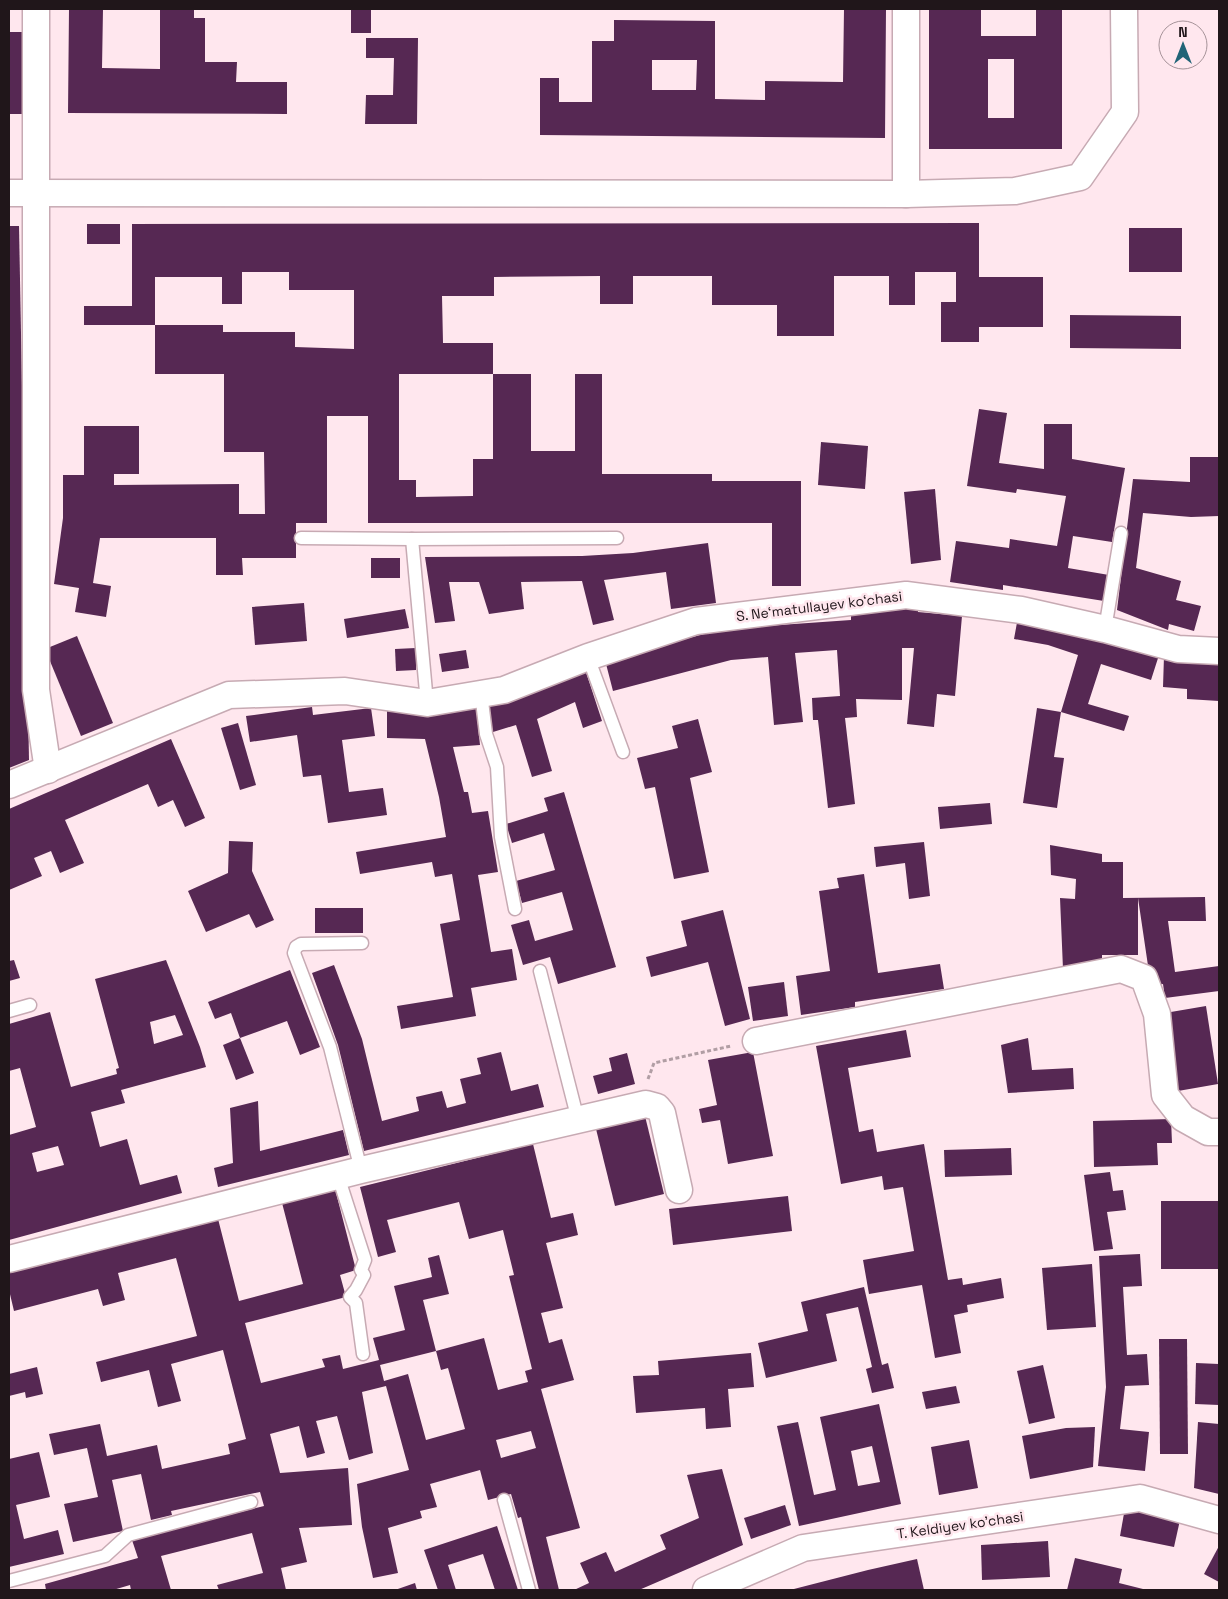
<svg xmlns="http://www.w3.org/2000/svg" width="1228" height="1599" viewBox="0 0 1228 1599" font-family="'Space Grotesk',sans-serif">
<rect width="100%" height="100%" fill="#ffe7ee"/>
<g fill="#562853" fill-rule="evenodd">
<polygon points="69,9 103,9 102,68 160,69 160,9 194,9 194,18 205,18 205,62 237,62 236,82 287,82 287,114 68,113"/>
<rect x="351" y="9" width="20" height="24"/>
<path d="M844 9H886L885 138 540 135V78H559V102H592V41H614V20L715 21V99L765 100V81L843 82ZM652 60H697L696 90H652Z"/>
<path d="M929 9H981V36H1036V9H1062V149H929ZM988 59H1014V118H988Z"/>
<rect x="9" y="32" width="18" height="82"/>
<polygon points="366,38 418,38 417,124 365,124 366,95 393,95 394,58 366,58"/>
<path d="M979 223V277H1043V327H979V342H941V302H956V272H915V305H889V276H834V336H777V305H712V276H633V304H600V276L494 277V296H442L443 343H493V374H399V480H416V497L473 496V459H493V374H531V451H575V374H602V474H712V481H801V586H772V523H368V416H327V523H296V558H242L243 575H216V538H100L93 583 111 586 106 617 75 612 79 588 54 584 63 518V475H84V426H139V474H114V485L239 484V514H265L264 452H224V374H155V325H84V306H132V224ZM242 272H289V290H354V349L295 347V332H223V325H155V277H222V304H242Z"/>
<rect x="87" y="224" width="33" height="20"/>
<polygon points="9,226 19,226 29,760 9,768"/>
<rect x="1129" y="228" width="53" height="44"/>
<polygon points="1070,315 1181,316 1181,349 1070,348"/>
<polygon points="979,409 1007,413 999,463 1044,469 1044,424 1072,424 1072,459 1125,468 1112,542 1073,536 1068,568 1109,575 1104,601 1003,585 1003,590 950,582 956,541 1009,548 1010,539 1057,546 1066,496 1017,489 1016,493 967,486"/>
<polygon points="821,442 868,446 865,489 818,485"/>
<polygon points="1190,457 1218,457 1219,516 1191,517 1143,513 1136,568 1181,581 1176,600 1201,606 1194,631 1169,624 1168,630 1117,610 1133,479 1190,482"/>
<polygon points="935,489 941,560 911,564 904,492"/>
<polygon points="708,543 716,603 671,609 666,572 604,580 614,620 593,625 582,581 521,582 524,609 489,614 479,582 449,582 455,621 435,623 425,557 582,556 633,553"/>
<rect x="371" y="558" width="29" height="20"/>
<polygon points="304,603 307,641 255,645 252,607"/>
<polygon points="918,606 918,612 962,616 955,696 937,694 934,727 907,724 914,648 902,648 902,700 856,699 857,717 845,718 855,804 828,808 818,720 813,720 812,698 840,696 837,650 795,653 803,722 774,725 768,657 731,660 613,691 605,660 723,629 851,620 851,614"/>
<polygon points="405,609 409,628 347,638 344,619"/>
<polygon points="1018,617 1159,655 1151,680 1101,664 1088,704 1129,716 1124,731 1061,712 1078,655 1048,645 1014,639"/>
<polygon points="77,636 113,723 81,736 45,649"/>
<polygon points="416,648 416,670 396,671 395,649"/>
<polygon points="466,650 469,668 442,672 439,654"/>
<polygon points="1164,656 1219,660 1219,701 1187,699 1187,689 1163,687"/>
<polygon points="585,669 602,721 583,728 575,702 537,719 552,771 532,777 516,725 493,732 486,707"/>
<polygon points="476,706 480,745 453,747 464,792 468,792 472,813 488,811 498,872 478,875 491,952 512,949 517,980 471,988 476,1016 401,1029 397,1006 453,997 440,924 460,920 452,874 435,877 432,862 360,874 356,852 446,837 439,797 425,739 387,738 387,710"/>
<polygon points="312,707 313,715 371,708 375,736 342,740 349,792 383,788 387,815 328,823 321,775 303,777 297,735 250,742 246,716"/>
<polygon points="1037,708 1061,712 1054,757 1064,758 1057,808 1023,803"/>
<polygon points="698,719 712,772 690,778 709,872 674,879 655,787 645,789 637,758 678,748 672,726"/>
<polygon points="238,723 256,785 240,790 221,728"/>
<polygon points="171,739 205,818 185,827 173,800 158,807 148,784 65,820 84,863 60,873 51,851 34,858 42,876 9,890 9,809"/>
<polygon points="564,792 616,967 558,984 550,957 523,965 511,925 529,920 535,941 573,930 562,892 522,903 516,881 555,870 544,833 512,843 506,824 548,811 544,798"/>
<polygon points="990,803 992,824 940,829 938,807"/>
<polygon points="229,841 253,842 252,871 274,920 256,928 249,914 206,932 188,891 228,873"/>
<polygon points="924,842 930,896 909,899 905,863 876,867 874,847"/>
<polygon points="1050,845 1102,854 1102,862 1123,862 1123,898 1205,897 1206,921 1168,921 1175,972 1219,966 1219,991 1165,998 1163,984 1151,986 1138,898 1138,955 1102,955 1102,967 1063,969 1060,898 1075,899 1076,879 1051,875"/>
<polygon points="864,874 878,973 940,964 944,989 855,1002 855,1007 801,1015 796,976 830,971 819,891 839,888 837,878"/>
<rect x="315" y="908" width="48" height="25"/>
<polygon points="723,910 750,1019 725,1026 708,962 651,977 646,957 687,946 681,921"/>
<polygon points="14,960 20,978 9,981 9,961"/>
<path d="M166 960 200 1047 206 1067 121 1090 125 1103 91 1112 100 1147 127 1139 140 1185 177 1175 182 1193 9 1240V1135L36 1127 20 1068 9 1071V1024L50 1012 71 1087 117 1074 116 1069 119 1068 95 979ZM175 1015 183 1035 154 1044 150 1022ZM58 1146 64 1165 37 1172 32 1153Z"/>
<polygon points="334,965 362,1039 382,1121 419,1111 416,1097 442,1091 447,1108 466,1103 460,1079 481,1074 477,1058 501,1052 511,1091 538,1084 544,1107 364,1151 338,1045 312,973"/>
<polygon points="290,970 320,1047 300,1055 287,1021 240,1038 231,1013 215,1019 208,1002"/>
<polygon points="784,982 788,1016 753,1021 748,987"/>
<polygon points="1206,1006 1218,1084 1178,1091 1165,1013"/>
<polygon points="906,1030 911,1057 848,1068 859,1132 873,1129 877,1152 924,1144 948,1280 962,1278 963,1285 1001,1278 1004,1298 967,1305 968,1312 954,1315 961,1353 935,1358 922,1285 869,1294 863,1260 914,1251 903,1187 884,1190 882,1176 841,1184 816,1046"/>
<polygon points="240,1038 254,1073 236,1080 223,1045"/>
<polygon points="1028,1038 1032,1070 1073,1068 1074,1089 1008,1093 1001,1045"/>
<polygon points="753,1052 773,1156 728,1164 720,1120 702,1123 699,1109 717,1105 708,1060"/>
<polygon points="627,1053 635,1084 598,1094 593,1076 612,1071 609,1058"/>
<polygon points="258,1101 260,1151 343,1130 349,1155 218,1187 214,1168 233,1163 230,1108"/>
<polygon points="645,1116 664,1194 615,1206 596,1129"/>
<polygon points="1171,1119 1172,1143 1157,1143 1158,1165 1094,1167 1093,1121"/>
<path d="M533 1144 551 1218 573 1213 578 1235 546 1243 563 1308 541 1313 549 1343 562 1339 574 1380 541 1389 580 1528 546 1537 559 1590H539L521 1517 518 1518 511 1494 488 1500 480 1470 430 1484 437 1507 420 1511 422 1518 388 1528 398 1573 373 1578 362 1527 357 1484 409 1470 386 1386 362 1392 373 1453 349 1460 337 1416 316 1421 325 1453 307 1458 299 1426 270 1434 280 1473 348 1468 352 1525 299 1528 307 1562 281 1568 286 1590H219L217 1585 263 1573 252 1533 161 1556 171 1590H131L130 1585 113 1590H46L45 1584 138 1558 132 1540 264 1506 260 1492 171 1511 172 1515 151 1520 141 1474 112 1480 123 1531 73 1542 64 1504 98 1497 87 1448 54 1455 49 1434 100 1424 107 1456 157 1445 162 1469 230 1454 228 1444 246 1439 223 1350 171 1364 181 1401 158 1407 149 1370 101 1382 96 1362 197 1336 176 1258 118 1273 125 1300 103 1306 98 1289 14 1311 9 1290V1270L217 1215 239 1301 303 1284 281 1199 334 1185 356 1270 340 1275 346 1297 245 1323 261 1383 325 1367 322 1359 340 1355 343 1369 379 1360 373 1338 405 1330 394 1286 432 1277 428 1258 439 1255 449 1294 423 1300 436 1351 380 1365 384 1381 408 1374 426 1440 465 1429 448 1368 441 1370 436 1351 484 1338 498 1390 528 1382 525 1371 532 1369 509 1276 514 1275 503 1230 469 1239 459 1202 387 1220 396 1252 378 1257 360 1187ZM531 1431 536 1448 501 1458 496 1440Z"/>
<polygon points="1011,1148 1012,1175 945,1177 944,1150"/>
<polygon points="1110,1172 1113,1191 1123,1190 1126,1210 1107,1212 1113,1249 1094,1251 1084,1175"/>
<polygon points="788,1196 792,1231 673,1245 669,1209"/>
<rect x="1161" y="1201" width="58" height="68"/>
<polygon points="1140,1254 1142,1286 1123,1287 1127,1355 1147,1354 1149,1385 1125,1386 1120,1429 1149,1432 1145,1471 1098,1466 1106,1387 1099,1256"/>
<polygon points="1092,1264 1096,1327 1047,1330 1042,1268"/>
<polygon points="864,1287 882,1365 888,1363 894,1388 872,1393 866,1369 872,1367 858,1307 826,1314 837,1361 766,1378 758,1343 808,1331 801,1302"/>
<polygon points="1159,1339 1187,1339 1188,1454 1160,1454"/>
<polygon points="751,1353 754,1387 728,1389 731,1427 706,1429 705,1408 636,1413 633,1376 659,1375 658,1361"/>
<polygon points="1196,1363 1219,1364 1219,1405 1195,1404"/>
<polygon points="1043,1365 1055,1418 1029,1424 1017,1371"/>
<polygon points="37,1367 43,1394 26,1398 25,1392 9,1396 9,1374"/>
<polygon points="956,1386 960,1403 926,1409 922,1392"/>
<path d="M879 1404 901 1504 799 1526 777 1426 798 1422 814 1495 836 1490 820 1417ZM872 1446 880 1482 858 1486 851 1451Z"/>
<polygon points="1198,1422 1219,1424 1219,1494 1194,1488"/>
<polygon points="1095,1427 1093,1467 1030,1479 1022,1436 1066,1428"/>
<polygon points="969,1440 978,1488 939,1495 931,1447"/>
<polygon points="39,1452 50,1497 16,1505 24,1539 58,1530 64,1554 9,1567 9,1459"/>
<polygon points="722,1469 743,1545 639,1590 574,1590 589,1583 580,1563 606,1552 615,1572 666,1549 660,1535 699,1518 687,1475"/>
<polygon points="785,1505 791,1525 751,1539 744,1518"/>
<polygon points="1125,1508 1180,1520 1174,1547 1120,1536"/>
<polygon points="497,1526 518,1590 495,1590 483,1554 448,1565 456,1590 438,1590 424,1550"/>
<polygon points="1048,1541 1050,1577 982,1580 981,1545"/>
<polygon points="1219,1546 1219,1582 1204,1574"/>
<polygon points="1075,1558 1122,1569 1119,1583 1147,1590 1067,1590"/>
<polygon points="917,1559 924,1590 790,1590 868,1570"/>
<polygon points="415,1583 417,1590 395,1590"/>
</g>
<g fill="none" stroke-linecap="round" stroke-linejoin="round">
<defs>
<g id="lane">
<polyline points="301,538 412,539"/>
<polyline points="1105,629 1121,533"/>
<polyline points="588,657 623,752"/>
<polyline points="481,693 486,734 497,767 501,837 515,909"/>
<polyline points="427,703 412,539 617,538"/>
<polyline points="540,971 578,1120"/>
<polyline points="9,1011 30,1005"/>
<polyline points="361,1170 330,1047 294,953 296,947 301,944 362,943"/>
<polyline points="338,1176 365,1260 361,1270 364,1275 356,1290 350,1297 356,1303 363,1354"/>
<polyline points="504,1500 529,1590"/>
<polyline points="9,1581 105,1556 128,1535 251,1502"/>
</g>
<g id="street">
<polyline points="36,9 36,690 48,770"/>
<polyline points="9,193 906,194 906,9"/>
<polyline points="906,194 1015,191 1080,177 1125,112 1124,9"/>
<polyline points="9,785 229,695 345,691 427,703 504,690 588,657 696,621 906,595 1021,610 1105,629 1178,649 1219,651"/>
<polyline points="756,1041 1121,969 1144,978 1157,1014 1165,1095 1183,1118 1208,1132 1219,1132"/>
<polyline points="9,1259 361,1170 646,1104 657,1107 662,1113 679,1190"/>
<polyline points="706,1590 803,1548 1140,1498 1219,1520"/>
</g>
</defs>
<use href="#lane" stroke="#c7aab3" stroke-width="15"/>
<use href="#street" stroke="#c7aab3" stroke-width="29"/>
<polyline stroke="#b19ea4" stroke-width="3" stroke-dasharray="4 2.5" stroke-linecap="butt" points="648,1079 654,1063 731,1046"/>
<use href="#lane" stroke="#fff" stroke-width="12"/>
<use href="#street" stroke="#fff" stroke-width="26"/>
</g>
<g text-anchor="middle" stroke-width="5" stroke-linejoin="round" paint-order="stroke">
<g font-size="14" fill="#20161a" stroke="#ffe7ee">
<text transform="translate(819 606) rotate(-7)" y="5">S. Neʻmatullayev koʻchasi</text>
<text transform="translate(960 1525) rotate(-8)" y="5">T. Keldiyev ko'chasi</text>
</g>
</g>
<rect width="1228" height="1599" fill="none" stroke="#20161a" stroke-width="20"/>
<g transform="translate(1183 45)"><circle r="24" fill="#ffe7ee" stroke="#a69399"/>
<path d="M0-4L9 19L0 12L-9 19Z" fill="#216477"/>
<text y="-8" font-size="14" font-weight="bold" text-anchor="middle" fill="#20161a">N</text>
</g>
</svg>
